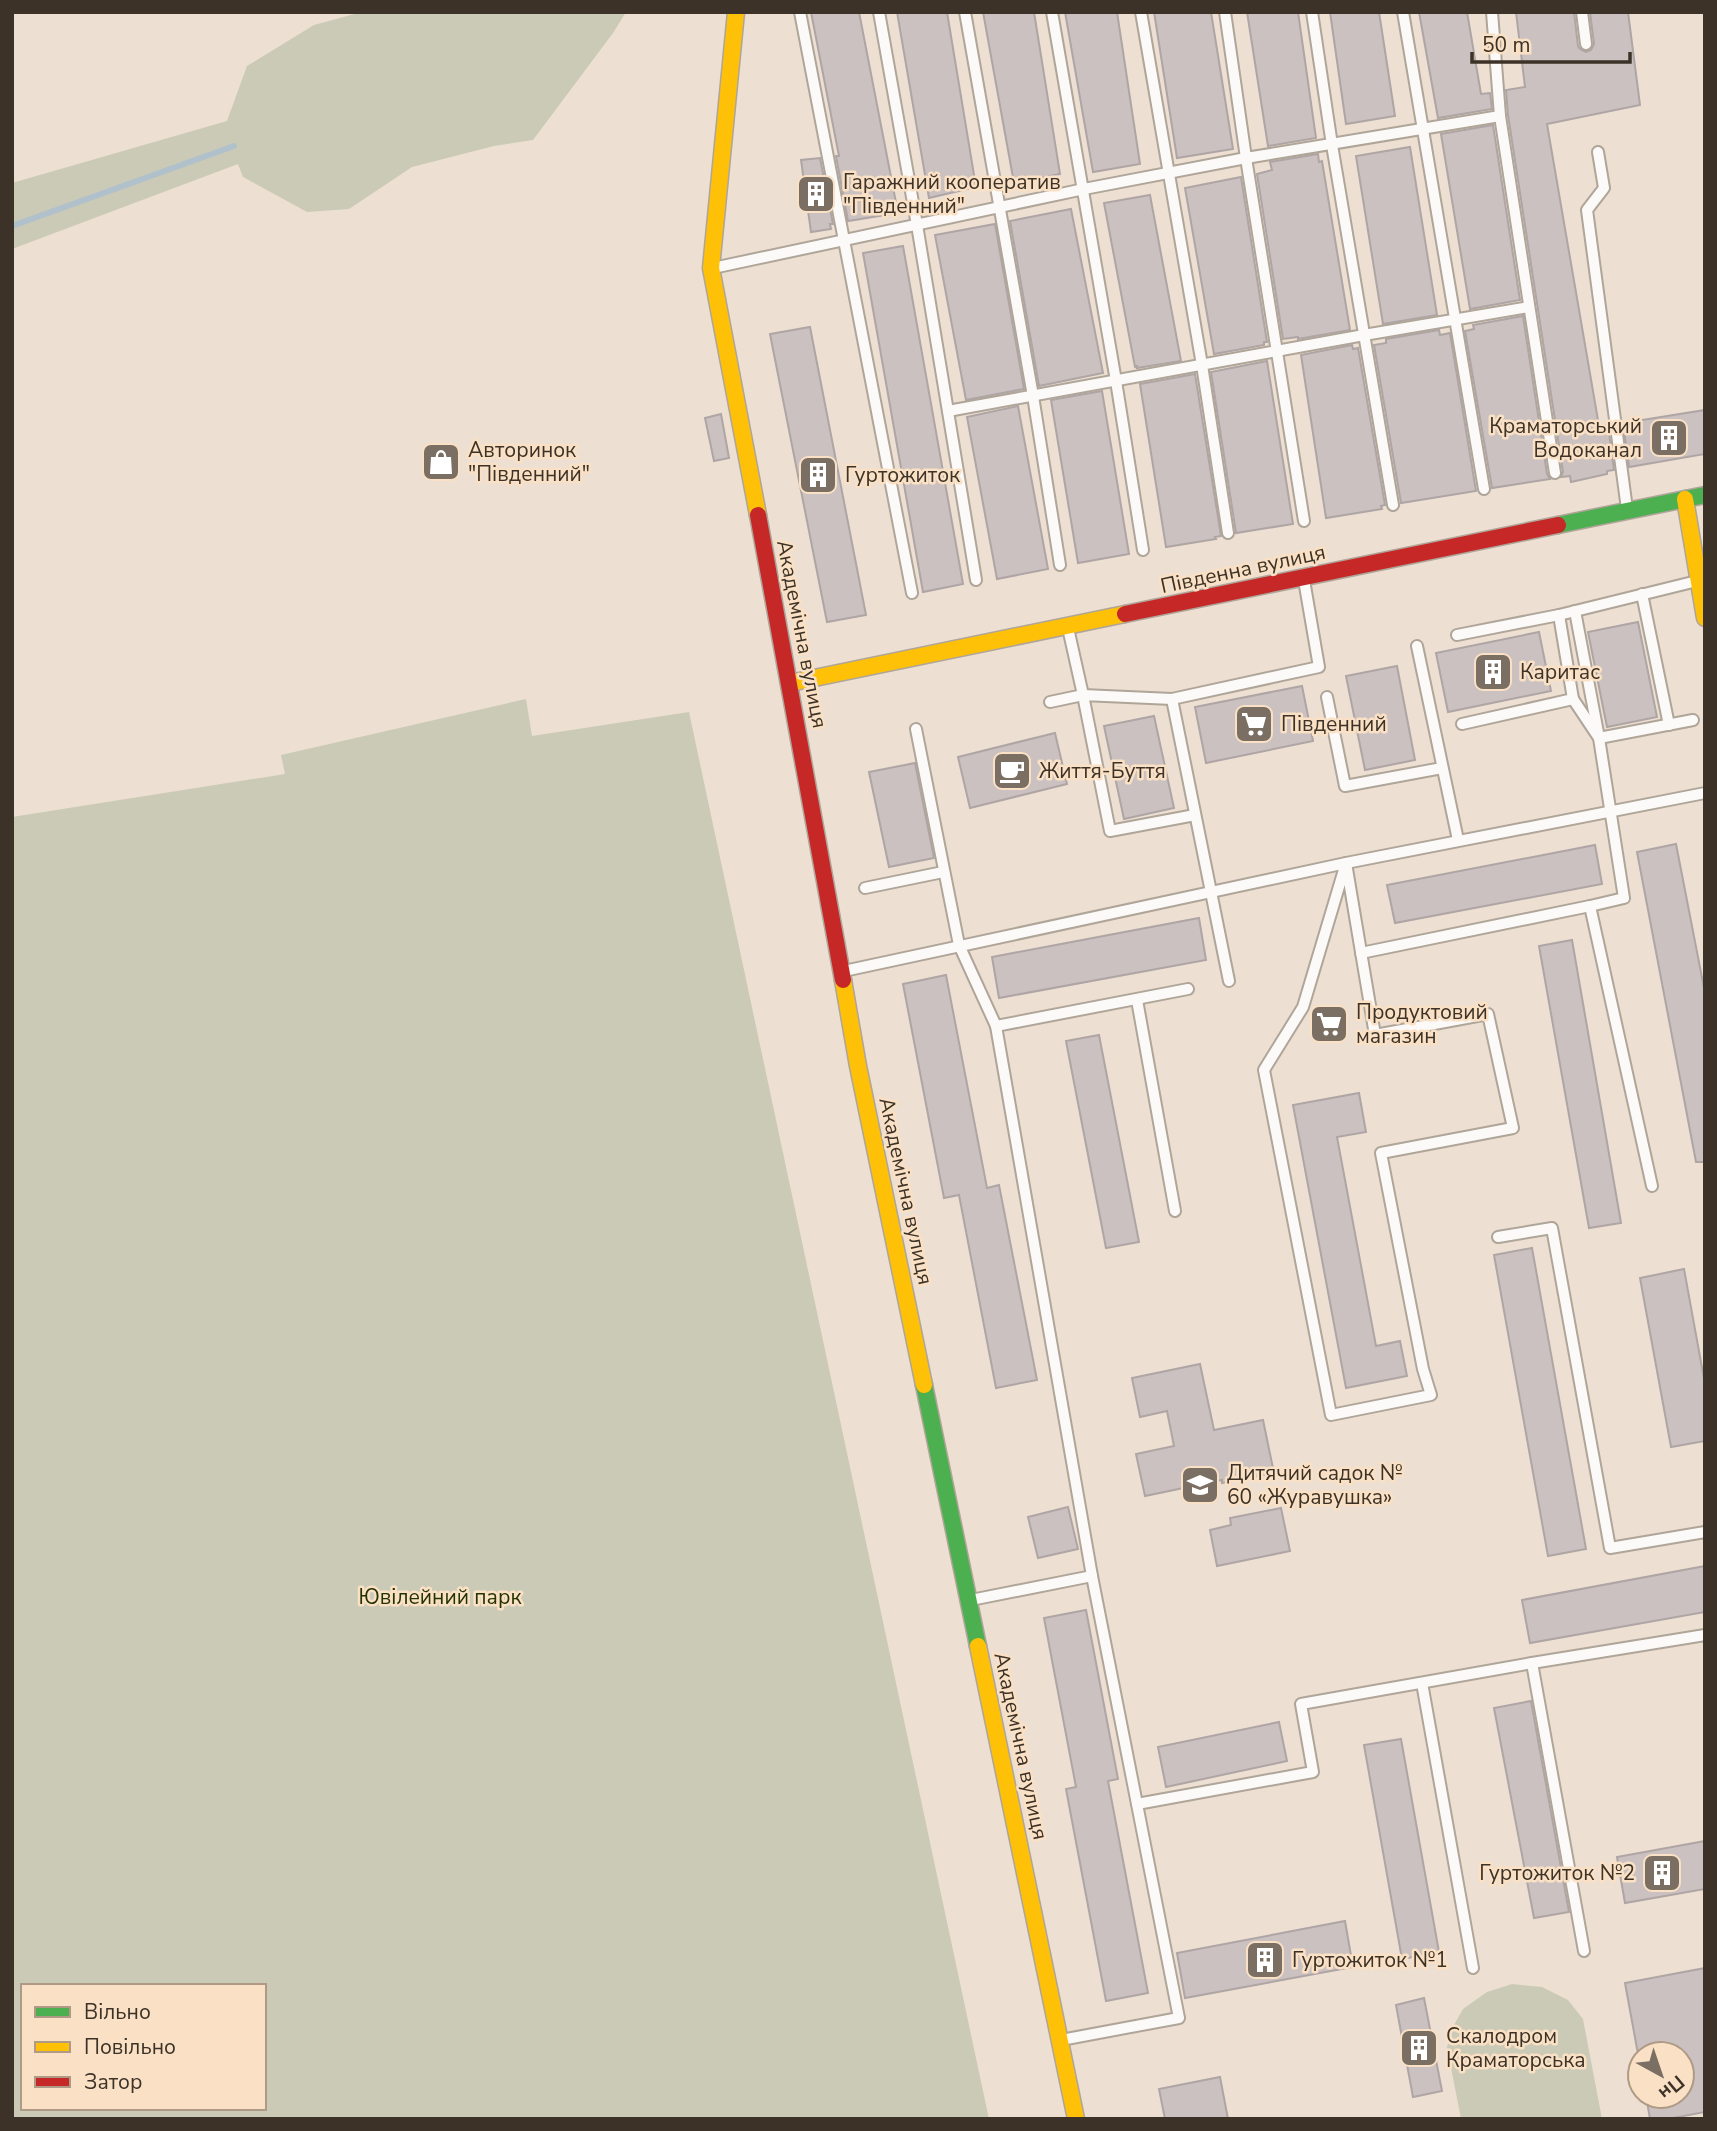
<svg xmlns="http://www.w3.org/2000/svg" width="1717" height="2131" viewBox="0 0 1717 2131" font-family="'Nunito Sans',sans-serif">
<rect width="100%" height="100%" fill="#eddfd1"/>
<g fill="#cacab7" fill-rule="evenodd">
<polygon points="362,12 626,12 613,33 533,140 494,146 412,167 349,209 307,212 243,177 238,164 12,249 12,183 227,121 247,66 314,25"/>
<path d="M526 699 532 736 689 712 989 2119H12V817L285 774 281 755ZM23 1986H264V2108H23Z"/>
<polygon points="1512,1984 1542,1987 1568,2000 1583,2019 1602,2119 1461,2119 1447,2047 1454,2025 1463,2009 1487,1992"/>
</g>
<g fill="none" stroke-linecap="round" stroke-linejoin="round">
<polyline stroke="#b1c1cc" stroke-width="6" points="12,226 234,146"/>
</g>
<g fill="#cac1c0" stroke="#afa5a5" stroke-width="2">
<polygon points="811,12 859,12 898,213 848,221 836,156 839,156"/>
<polygon points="897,12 947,12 976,187 929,198"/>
<polygon points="983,12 1034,12 1060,174 1014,183"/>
<polygon points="1065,12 1117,12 1140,164 1093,172"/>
<polygon points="1154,12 1211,12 1233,149 1177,158"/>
<polygon points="1247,12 1298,12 1316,138 1268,146"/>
<polygon points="1330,12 1379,12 1395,116 1346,124"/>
<polygon points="1419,12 1467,12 1481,94 1490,93 1492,109 1438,118"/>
<polygon points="1516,12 1574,12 1578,46 1580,49 1586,52 1591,50 1594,44 1590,12 1628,12 1640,105 1547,124 1599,426 1608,425 1614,470 1607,471 1607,474 1571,482 1570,476 1561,477 1563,472 1508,115 1506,90 1525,87"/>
<polygon points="1493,125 1520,300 1470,309 1441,134"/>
<polygon points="1410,147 1437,315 1383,324 1356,156"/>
<polygon points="1318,154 1319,162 1322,161 1350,330 1298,339 1298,337 1283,339 1257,174 1272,170 1270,162"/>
<polygon points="820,158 833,224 830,224 831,229 811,232 801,160"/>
<polygon points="1241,177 1267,342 1264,342 1264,345 1214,354 1185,188"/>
<polygon points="1150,195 1181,361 1137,368 1137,366 1135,367 1104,203"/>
<polygon points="1071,209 1103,373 1039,386 1010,221"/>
<polygon points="995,224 1024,389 966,400 935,235"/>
<polygon points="903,246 963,584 923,592 863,253"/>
<polygon points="1523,316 1547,474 1550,479 1492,488 1465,331 1474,329 1473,325"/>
<polygon points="810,327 866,615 827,622 770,334"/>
<polygon points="1439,330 1440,335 1450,333 1476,491 1401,503 1374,345 1386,343 1386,339"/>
<polygon points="1352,345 1353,349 1358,348 1385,505 1381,506 1382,509 1326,518 1301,355"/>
<polygon points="1267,361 1293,524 1236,533 1211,372"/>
<polygon points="1195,374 1221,536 1215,537 1216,539 1166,547 1140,384"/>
<polygon points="1102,391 1129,554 1078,563 1051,400"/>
<polygon points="1018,406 1048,569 997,579 967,417"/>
<polygon points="1705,410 1705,454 1629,467 1623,423"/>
<polygon points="721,414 729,458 714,461 705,418"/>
<polygon points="1638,622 1657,717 1607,727 1588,632"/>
<polygon points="1539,632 1551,691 1448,712 1436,653"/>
<polygon points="1397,666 1415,760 1365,770 1346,676"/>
<polygon points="1302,686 1313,741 1206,763 1195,707"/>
<polygon points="1154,716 1174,808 1124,819 1104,726"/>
<polygon points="1055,733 1067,784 970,808 958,757"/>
<polygon points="915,763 934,858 889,867 869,772"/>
<polygon points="1676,844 1705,993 1705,1162 1696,1162 1637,852"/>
<polygon points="1595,845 1602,884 1395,923 1387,885"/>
<polygon points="1199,918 1206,960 999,998 992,957"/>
<polygon points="1572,940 1621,1223 1589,1228 1539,946"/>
<polygon points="946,975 987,1188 999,1185 1037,1380 996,1388 959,1195 944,1198 903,984"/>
<polygon points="1099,1035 1139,1242 1106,1248 1066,1041"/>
<polygon points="1359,1093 1366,1132 1337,1137 1376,1346 1400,1341 1407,1376 1346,1388 1293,1105"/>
<polygon points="1532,1248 1586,1549 1548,1556 1494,1255"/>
<polygon points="1684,1269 1705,1384 1705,1441 1671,1447 1640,1278"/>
<polygon points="1200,1364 1214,1430 1263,1420 1274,1473 1222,1483 1222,1480 1145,1496 1136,1454 1174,1446 1167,1411 1140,1417 1132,1378"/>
<polygon points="1068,1507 1078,1549 1038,1558 1028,1517"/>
<polygon points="1281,1508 1290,1551 1217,1566 1210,1530 1231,1525 1230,1518"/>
<polygon points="1705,1566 1705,1612 1530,1643 1522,1600"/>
<polygon points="1086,1610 1118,1779 1108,1781 1148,1993 1106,2001 1066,1789 1076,1787 1044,1618"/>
<polygon points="1531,1701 1569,1912 1534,1918 1494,1708"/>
<polygon points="1279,1722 1287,1761 1166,1787 1158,1747"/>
<polygon points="1401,1739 1439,1952 1402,1959 1364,1745"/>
<polygon points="1705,1841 1705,1889 1625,1903 1617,1857"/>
<polygon points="1345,1921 1353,1967 1185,1998 1177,1953"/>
<polygon points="1705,1968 1705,2112 1668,2119 1650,2119 1646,2096 1682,2096 1682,2054 1638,2054 1625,1983"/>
<polygon points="1424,1998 1442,2091 1413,2097 1396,2005"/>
<polygon points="1220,2077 1228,2119 1165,2119 1159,2089"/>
</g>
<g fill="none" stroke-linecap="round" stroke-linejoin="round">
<defs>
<g id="lane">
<polyline points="800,12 912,593"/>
<polyline points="879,12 917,225 976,580"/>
<polyline points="965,12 1033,396 1060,565"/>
<polyline points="1052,12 1116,381 1143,550"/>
<polyline points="1141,12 1202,365 1228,533"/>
<polyline points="1225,12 1246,158 1304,521"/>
<polyline points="1312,12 1332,145 1393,505"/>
<polyline points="1403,12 1484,489"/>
<polyline points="1492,12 1500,116 1555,473"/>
<polyline points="1582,12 1586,44"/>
<polyline points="1598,152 1604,188 1587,210 1627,509"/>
<polyline points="713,268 1084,189 1246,158 1500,116"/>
<polyline points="948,411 1364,335 1529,307"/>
<polyline points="1642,594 1669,725"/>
<polyline points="1575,611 1599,738 1693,720"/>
<polyline points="1457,635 1559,615 1697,581"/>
<polyline points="1417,646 1458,840"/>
<polyline points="1327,697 1345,786 1442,768"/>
<polyline points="1172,699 1229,981"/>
<polyline points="1573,699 1599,738 1624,898 1590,906 1652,1186"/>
<polyline points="1050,702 1083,695 1068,628"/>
<polyline points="1462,724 1573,699 1559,615"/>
<polyline points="916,729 959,945 996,1026 1188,989"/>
<polyline points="1195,815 1110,831 1083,695 1172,699 1319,667 1304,580"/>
<polygon points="1346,863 1375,1035 1488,1014 1513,1128 1381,1153 1423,1369 1431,1395 1331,1415 1264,1070 1303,1007"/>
<polyline points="865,888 943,872"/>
<polyline points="1361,953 1590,906"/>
<polyline points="844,971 1346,863 1705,793"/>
<polyline points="1137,1000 1175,1211"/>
<polyline points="996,1026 1092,1576 1137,1804"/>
<polyline points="1498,1237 1552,1228 1610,1548 1705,1532"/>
<polyline points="971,1600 1092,1576"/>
<polyline points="1422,1683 1473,1968"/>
<polyline points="1584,1951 1532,1663 1705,1635"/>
<polyline points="1061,2040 1179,2018 1137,1804 1313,1772 1301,1704 1532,1663"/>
</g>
<g id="fast">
<polyline points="1558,525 1705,495"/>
<polyline points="924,1385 978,1646"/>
</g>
<g id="slow">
<polyline points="736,12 711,268 758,515"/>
<polyline points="1685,499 1705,618"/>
<polyline points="790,683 1125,614"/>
<polyline points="843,980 858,1066 924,1385"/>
<polyline points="978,1646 1076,2119"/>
</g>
<g id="jam">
<polyline points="758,515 843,980"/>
<polyline points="1125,614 1558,525"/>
</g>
</defs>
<use href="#lane" stroke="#afa599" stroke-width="14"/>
<use href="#fast" stroke="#afa599" stroke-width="19"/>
<use href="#slow" stroke="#afa599" stroke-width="19"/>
<use href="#jam" stroke="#afa599" stroke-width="19"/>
<use href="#lane" stroke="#fcfaf8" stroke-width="10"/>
<use href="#fast" stroke="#4caf50" stroke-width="16"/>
<use href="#slow" stroke="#ffc107" stroke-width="16"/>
<use href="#jam" stroke="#c62828" stroke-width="16"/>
</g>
<defs>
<symbol id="building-square" viewBox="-11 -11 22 22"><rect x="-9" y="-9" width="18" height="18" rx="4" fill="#7a6f62" stroke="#fae0c4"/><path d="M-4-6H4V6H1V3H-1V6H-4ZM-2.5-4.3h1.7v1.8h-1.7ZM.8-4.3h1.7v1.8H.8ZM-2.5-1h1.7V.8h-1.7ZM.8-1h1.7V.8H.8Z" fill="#fff"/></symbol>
<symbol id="shop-square" viewBox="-11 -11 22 22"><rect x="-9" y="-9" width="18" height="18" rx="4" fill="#7a6f62" stroke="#fae0c4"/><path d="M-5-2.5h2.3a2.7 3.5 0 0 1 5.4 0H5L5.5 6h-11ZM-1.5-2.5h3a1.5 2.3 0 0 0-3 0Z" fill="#fff"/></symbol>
<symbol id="supermarket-square" viewBox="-11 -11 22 22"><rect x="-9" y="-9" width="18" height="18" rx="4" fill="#7a6f62" stroke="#fae0c4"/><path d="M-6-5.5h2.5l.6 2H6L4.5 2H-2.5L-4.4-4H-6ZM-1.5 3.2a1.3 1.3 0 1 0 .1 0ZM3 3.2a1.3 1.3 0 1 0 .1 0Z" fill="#fff"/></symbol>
<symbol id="cafe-square" viewBox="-11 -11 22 22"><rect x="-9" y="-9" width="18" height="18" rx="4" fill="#7a6f62" stroke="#fae0c4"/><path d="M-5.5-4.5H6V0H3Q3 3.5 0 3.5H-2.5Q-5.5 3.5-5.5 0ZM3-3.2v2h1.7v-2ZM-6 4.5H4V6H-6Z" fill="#fff"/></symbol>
<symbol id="school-square" viewBox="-11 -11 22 22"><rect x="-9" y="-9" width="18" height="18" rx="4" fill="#7a6f62" stroke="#fae0c4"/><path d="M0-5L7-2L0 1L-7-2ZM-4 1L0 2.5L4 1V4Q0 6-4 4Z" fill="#fff"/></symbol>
</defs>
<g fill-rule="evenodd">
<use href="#building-square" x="794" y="172" width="44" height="44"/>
<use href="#building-square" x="1647" y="416" width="44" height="44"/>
<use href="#shop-square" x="419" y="440" width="44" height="44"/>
<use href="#building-square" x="796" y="453" width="44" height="44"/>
<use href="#building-square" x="1471" y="650" width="44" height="44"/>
<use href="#supermarket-square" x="1232" y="702" width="44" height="44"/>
<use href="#cafe-square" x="990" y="749" width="44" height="44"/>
<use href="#supermarket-square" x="1307" y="1002" width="44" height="44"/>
<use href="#school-square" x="1178" y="1463" width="44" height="44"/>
<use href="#building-square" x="1640" y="1851" width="44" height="44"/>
<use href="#building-square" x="1243" y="1938" width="44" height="44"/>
<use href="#building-square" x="1397" y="2026" width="44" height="44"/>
</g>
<g text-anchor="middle" stroke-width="5" stroke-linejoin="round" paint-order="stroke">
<g font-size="21" fill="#3c3227" stroke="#fae0c4" text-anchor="start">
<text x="843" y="189">Гаражний кооператив<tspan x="843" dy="24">"Південний"</tspan></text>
<text x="1642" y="433" text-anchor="end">Краматорський<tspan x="1642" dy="24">Водоканал</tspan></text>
<text x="468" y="457">Авторинок<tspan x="468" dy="24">"Південний"</tspan></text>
<text x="845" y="482">Гуртожиток</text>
<text x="1520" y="679">Каритас</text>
<text x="1281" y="731">Південний</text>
<text x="1039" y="778">Життя-Буття</text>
<text x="1356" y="1019">Продуктовий<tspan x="1356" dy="24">магазин</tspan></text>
<text x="1227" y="1480">Дитячий садок №<tspan x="1227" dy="24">60 «Журавушка»</tspan></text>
<text x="1635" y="1880" text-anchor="end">Гуртожиток №2</text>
<text x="1292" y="1967">Гуртожиток №1</text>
<text x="1446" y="2043">Скалодром<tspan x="1446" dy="24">Краматорська</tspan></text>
</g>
<g font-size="21" fill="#3c3227" stroke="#fae0c4">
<text transform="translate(1243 569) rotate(-12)" y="7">Південна вулиця</text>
<text transform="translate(802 634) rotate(79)" y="7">Академічна вулиця</text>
<text transform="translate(906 1191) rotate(78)" y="7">Академічна вулиця</text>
<text transform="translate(1021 1746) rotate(78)" y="7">Академічна вулиця</text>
</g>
<g font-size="21" fill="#243401" stroke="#fae0c4">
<text x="440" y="1604">Ювілейний парк</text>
</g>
</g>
<rect width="1717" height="2131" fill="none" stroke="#3c3227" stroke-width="28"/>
<rect x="21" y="1984" width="245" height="126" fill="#fae0c4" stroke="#ae9a85" stroke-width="2"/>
<rect x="35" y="2007" width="35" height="10" fill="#4caf50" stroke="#ae9a85" stroke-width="2"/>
<text x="84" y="2019" font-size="21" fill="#3c3227">Вільно</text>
<rect x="35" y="2042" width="35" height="10" fill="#ffc107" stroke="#ae9a85" stroke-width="2"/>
<text x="84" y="2054" font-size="21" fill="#3c3227">Повільно</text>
<rect x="35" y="2077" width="35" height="10" fill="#c62828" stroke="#ae9a85" stroke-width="2"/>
<text x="84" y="2089" font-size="21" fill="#3c3227">Затор</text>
<g transform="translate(1661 2075) rotate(140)"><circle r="33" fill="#fae0c4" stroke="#ae9a85" stroke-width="2"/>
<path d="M0-5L12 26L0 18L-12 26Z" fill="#7a6f62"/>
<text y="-10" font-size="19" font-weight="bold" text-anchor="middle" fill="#3c3227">Пн</text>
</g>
<path d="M1472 52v10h158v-10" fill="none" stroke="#3c3227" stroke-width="3.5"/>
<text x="1482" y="52" font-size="21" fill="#3c3227" stroke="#fae0c4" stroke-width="5" paint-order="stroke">50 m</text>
</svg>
